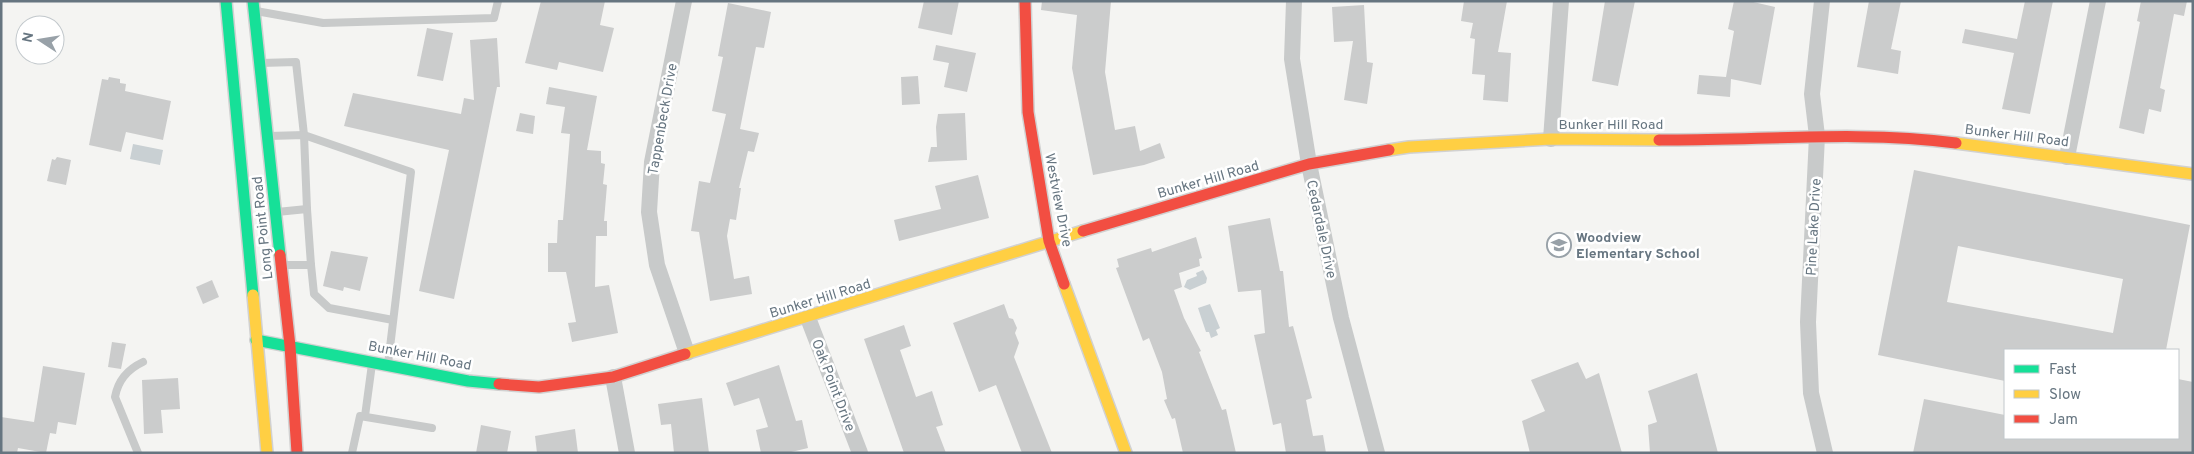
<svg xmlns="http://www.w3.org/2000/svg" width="2194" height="454" viewBox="0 0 2194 454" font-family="Overpass,sans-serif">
<rect width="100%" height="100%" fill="#f4f4f2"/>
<g fill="#c9d0d3">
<polygon points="133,144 163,150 160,165 130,159"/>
<polygon points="1203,270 1207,278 1206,283 1190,290 1184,287 1187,280 1197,276 1196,273"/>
<polygon points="1210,304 1220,328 1216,330 1218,335 1211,338 1209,332 1206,332 1198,308"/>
</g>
<g fill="#cbcccc" fill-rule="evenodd">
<polygon points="541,1 605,1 600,25 614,28 603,72 559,62 557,70 525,63"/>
<polygon points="924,1 959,1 952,35 918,28"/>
<polygon points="1042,1 1111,1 1105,72 1115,130 1135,126 1140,151 1160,143 1165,158 1144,165 1093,175 1072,68 1077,15 1041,10"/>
<polygon points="1464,1 1507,1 1498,52 1511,53 1508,102 1483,100 1485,75 1472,74 1475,39 1470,38 1473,23 1461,21"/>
<polygon points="1605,1 1635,1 1618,86 1592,81"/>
<polygon points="1734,1 1749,1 1775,7 1761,85 1731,79 1730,97 1697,94 1699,75 1726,77 1734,31 1728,29"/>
<polygon points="1869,1 1901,1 1891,49 1901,51 1898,74 1857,67"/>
<polygon points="2025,1 2053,1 2030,114 2002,109 2014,53 1962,43 1965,29 2017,39"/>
<polygon points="2141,1 2187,1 2184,16 2174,14 2160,88 2165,90 2161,112 2149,109 2144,134 2119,128 2140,22 2137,21"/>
<polygon points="728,3 771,12 764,48 756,47 740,129 759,133 754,152 748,151 739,188 741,188 736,220 730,219 727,236 734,279 749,276 752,294 710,301 699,232 691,231 699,181 710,183 726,114 712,111 723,57 718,56"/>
<polygon points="1364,5 1367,62 1373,63 1367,104 1344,100 1353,41 1334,42 1332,7"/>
<polygon points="427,28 453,33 443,81 417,76"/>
<polygon points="497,38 500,87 497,87 454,299 419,291 449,150 344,126 353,93 461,114 464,98 474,100 470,40"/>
<polygon points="936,45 976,53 967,92 944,87 949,63 933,60"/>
<polygon points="918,76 920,104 902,105 901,77"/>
<polygon points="109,77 120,79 120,83 126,84 125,91 171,101 163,140 126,132 121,152 89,145 102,79 108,80"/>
<polygon points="549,87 597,96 587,150 601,151 601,163 605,164 603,184 607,185 604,221 607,221 607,236 596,236 595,287 609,285 618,333 572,342 568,323 576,322 566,272 548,272 548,243 557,243 558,220 563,220 570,134 561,133 565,107 546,104"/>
<polygon points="520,113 535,116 533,134 516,131"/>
<polygon points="965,113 967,160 928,162 931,147 937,147 936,127 938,114"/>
<polygon points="57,157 71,160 66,185 47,181 52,159 55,160"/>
<path d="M1914 170 2190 225 2166 350H2005V381L1878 355ZM1958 246 2123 279 2113 333 1947 302Z"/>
<polygon points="978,175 989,218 899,241 894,220 941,209 935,186"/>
<polygon points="1270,218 1280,271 1283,271 1289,327 1293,326 1312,398 1306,400 1313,436 1323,435 1326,453 1286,453 1281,423 1273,425 1254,335 1265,333 1261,290 1238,292 1228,226"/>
<polygon points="1196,237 1202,258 1199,259 1200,266 1179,273 1182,287 1174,290 1184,318 1201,351 1199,352 1222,410 1226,409 1236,453 1183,453 1175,418 1172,419 1164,400 1167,399 1162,372 1149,338 1143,341 1116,268 1119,267 1117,259 1151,248 1152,252"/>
<polygon points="331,251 368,257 360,291 344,287 343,291 323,286"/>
<polygon points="212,280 219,297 203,304 196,287"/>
<polygon points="1004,304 1009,318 1013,319 1017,328 1015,333 1019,343 1014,357 1052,453 1022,453 996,385 979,392 953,323"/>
<polygon points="904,325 911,346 900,350 916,397 932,391 943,425 936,427 946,453 904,453 864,339"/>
<polygon points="112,342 126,344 121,369 108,367"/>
<polygon points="1578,362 1586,379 1599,373 1622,453 1530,453 1522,421 1545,411 1531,380"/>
<polygon points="779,365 796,421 802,420 808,448 787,453 761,453 756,430 768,427 759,398 734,406 726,383"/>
<polygon points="43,366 85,373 76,425 58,422 56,434 50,433 46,453 18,448 17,453 1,453 1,417 34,422"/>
<polygon points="1697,373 1718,453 1650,453 1648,425 1657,422 1648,391"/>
<polygon points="178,378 180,409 161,410 163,433 144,434 142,380"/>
<polygon points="2178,379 2193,382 2193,453 1913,453 1924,399 2005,415 2005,438 2178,438"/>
<polygon points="702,398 709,453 674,453 671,424 661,425 658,404"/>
<polygon points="481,425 511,431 507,453 476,453"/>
<polygon points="575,429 578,453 537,453 535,436"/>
</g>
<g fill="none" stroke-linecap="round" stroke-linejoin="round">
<defs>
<g id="fast">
<polyline points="226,1 253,295"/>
<polyline points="253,1 280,255"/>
<polyline points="256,340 468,381 499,384"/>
</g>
<g id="slow">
<polyline points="1956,143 2193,174"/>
<polyline points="1389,150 1409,147 1551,139 1659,140"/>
<polyline points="1064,284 1126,453"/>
<polyline points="253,295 267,453"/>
<polyline points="685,354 1083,231"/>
</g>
<g id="jam">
<polyline points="1025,1 1028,112 1049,241 1064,284"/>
<path d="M1659 140C1758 141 1857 130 1956 143"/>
<polyline points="1083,231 1309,164 1389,150"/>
<polyline points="280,255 290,346 297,453"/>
<polyline points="499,384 539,387 613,377 685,354"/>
</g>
</defs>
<use href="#fast" stroke="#d1d1d1" stroke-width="14"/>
<use href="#slow" stroke="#d1d1d1" stroke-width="14"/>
<use href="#jam" stroke="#d1d1d1" stroke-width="14"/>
<g stroke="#c8caca" stroke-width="8">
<polyline points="256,11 323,23 494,18 498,1"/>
<polyline points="261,63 296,62 304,135 307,209"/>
<polyline points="269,136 304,135 411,172 388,364"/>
<polyline points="277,212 307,209 311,265 284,265"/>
<polyline points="311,265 314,294 329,308 393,320"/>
<polyline points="365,416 372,364"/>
<path d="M138 453 115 397C118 380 128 369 143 362"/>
<polyline points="352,453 360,416 432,428"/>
</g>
<g stroke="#c8caca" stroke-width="16">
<polyline points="684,1 652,162 649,212 657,265 687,353"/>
<polyline points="1294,1 1292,59 1309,164 1341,318 1377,453"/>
<polyline points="1822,1 1812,94 1817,136 1808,322 1811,393 1825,453"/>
<polyline points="1551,139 1561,1"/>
<polyline points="2067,157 2098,1"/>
<polyline points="808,318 860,453"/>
<polyline points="613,377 627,453"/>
</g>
<use href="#fast" stroke="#16e098" stroke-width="11"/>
<use href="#slow" stroke="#ffcf43" stroke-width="11"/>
<use href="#jam" stroke="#f24e42" stroke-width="11"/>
</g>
<defs>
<symbol id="school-ring" viewBox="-11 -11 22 22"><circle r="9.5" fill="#fff" stroke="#98a1a8" stroke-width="1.5"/><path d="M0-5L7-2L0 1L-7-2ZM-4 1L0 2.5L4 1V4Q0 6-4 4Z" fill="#98a1a8"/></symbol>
</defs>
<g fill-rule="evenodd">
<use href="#school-ring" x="1545" y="231" width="28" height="28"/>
</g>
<g text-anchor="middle" stroke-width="5" stroke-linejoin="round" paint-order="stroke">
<g font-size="14" fill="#667580" stroke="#fff">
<text transform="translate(662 119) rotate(-80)" y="5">Tappenbeck Drive</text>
<text x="1611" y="129">Bunker Hill Road</text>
<text transform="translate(2017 135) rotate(7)" y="5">Bunker Hill Road</text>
<text transform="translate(1208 179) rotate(-16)" y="5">Bunker Hill Road</text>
<text transform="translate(1059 200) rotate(79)" y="5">Westview Drive</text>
<text transform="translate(1813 227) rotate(-87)" y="5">Pine Lake Drive</text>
<text transform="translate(262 228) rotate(-96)" y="5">Long Point Road</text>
<text transform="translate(1322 229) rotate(78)" y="5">Cedardale Drive</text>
<text transform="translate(820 298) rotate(-17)" y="5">Bunker Hill Road</text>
<text transform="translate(420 355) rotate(11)" y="5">Bunker Hill Road</text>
<text transform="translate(834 385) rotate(69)" y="5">Oak Point Drive</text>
</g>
<g font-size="14" font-weight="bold" fill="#667580" stroke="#fff" text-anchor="start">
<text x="1576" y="242">Woodview<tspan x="1576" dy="16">Elementary School</tspan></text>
</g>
</g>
<rect width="2194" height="454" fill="none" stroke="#667580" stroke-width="5"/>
<rect x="2004" y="349" width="175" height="90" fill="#ffffff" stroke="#c2c8cc"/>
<rect x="2014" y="365" width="25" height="8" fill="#16e098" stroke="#c2c8cc"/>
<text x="2049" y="374" font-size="15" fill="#667580">Fast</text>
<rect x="2014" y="390" width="25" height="8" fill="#ffcf43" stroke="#c2c8cc"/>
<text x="2049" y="399" font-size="15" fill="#667580">Slow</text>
<rect x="2014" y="415" width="25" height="8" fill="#f24e42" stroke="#c2c8cc"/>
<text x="2049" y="424" font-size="15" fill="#667580">Jam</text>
<g transform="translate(40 40) rotate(282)"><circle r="24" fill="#ffffff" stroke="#c2c8cc"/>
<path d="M0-4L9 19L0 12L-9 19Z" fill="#98a1a8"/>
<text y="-8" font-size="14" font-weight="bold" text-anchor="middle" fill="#667580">N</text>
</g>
</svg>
